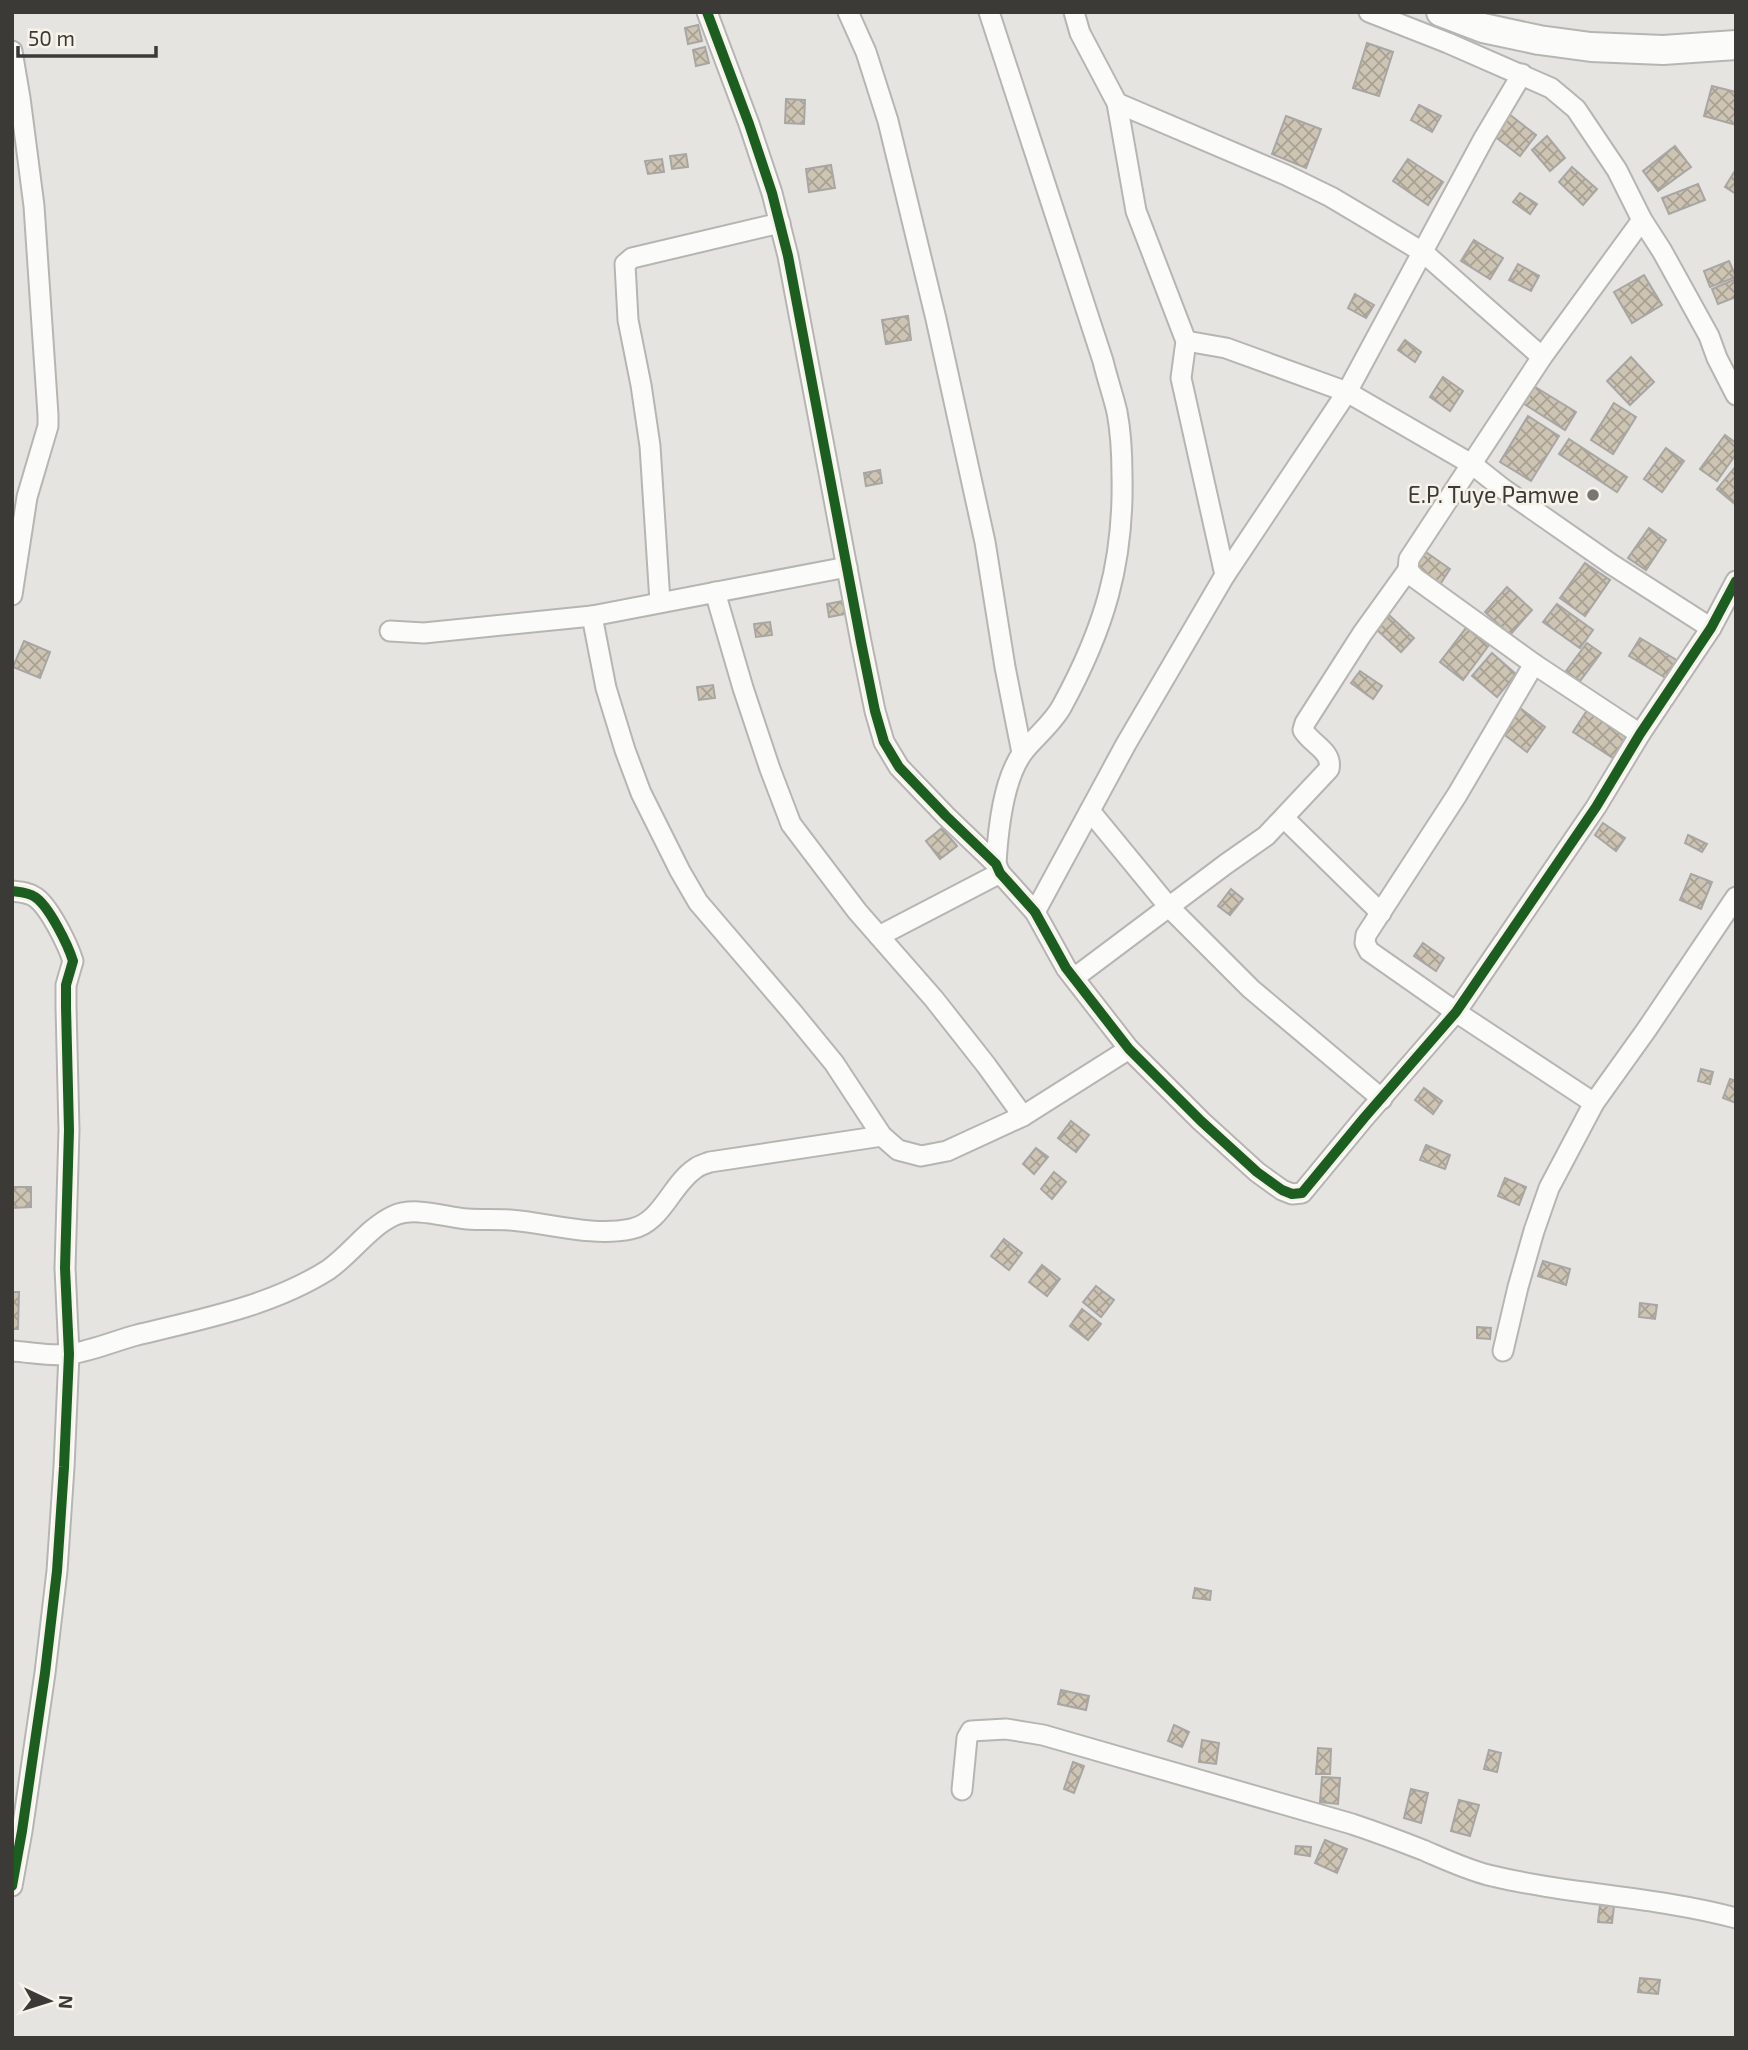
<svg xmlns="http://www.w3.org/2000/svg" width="1748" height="2050" viewBox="0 0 1748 2050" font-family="'Exo 2',sans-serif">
<defs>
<pattern id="building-cross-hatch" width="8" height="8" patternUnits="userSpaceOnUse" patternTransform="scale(1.75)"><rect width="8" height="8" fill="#cdc4b3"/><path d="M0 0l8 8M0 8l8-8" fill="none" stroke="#a8a092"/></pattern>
</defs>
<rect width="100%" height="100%" fill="#e6e4e0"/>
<g fill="url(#building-cross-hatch)" stroke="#a8a6a4" stroke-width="2">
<polygon points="698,25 702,41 688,44 685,28"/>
<polygon points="1367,43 1393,52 1379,96 1353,88"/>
<polygon points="705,47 709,63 696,66 693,50"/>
<polygon points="1712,86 1736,92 1736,125 1704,116"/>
<polygon points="786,99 805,100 804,124 785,123"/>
<polygon points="1419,105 1441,116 1432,132 1411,120"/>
<polygon points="1509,114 1536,135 1520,156 1493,135"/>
<polygon points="1286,116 1321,129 1306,168 1272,154"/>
<polygon points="1547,136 1565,158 1550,171 1532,150"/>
<polygon points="1675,146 1691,167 1658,191 1643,171"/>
<polygon points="686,154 688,167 672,169 670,156"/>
<polygon points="662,159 664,172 648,174 645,161"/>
<polygon points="1408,159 1443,182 1428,205 1393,181"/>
<polygon points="831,165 835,188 809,192 806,169"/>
<polygon points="1572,167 1597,189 1583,205 1559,182"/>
<polygon points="1736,169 1736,194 1725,187"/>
<polygon points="1698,184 1705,200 1669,214 1662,198"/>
<polygon points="1520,193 1537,204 1530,214 1513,202"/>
<polygon points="1474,240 1503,258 1490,279 1461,261"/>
<polygon points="1729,261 1736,277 1710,287 1704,271"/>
<polygon points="1518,264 1539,276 1531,291 1509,280"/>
<polygon points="1644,275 1662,305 1632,323 1614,292"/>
<polygon points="1736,279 1736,297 1718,304 1712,289"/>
<polygon points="1355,294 1374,305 1366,318 1348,308"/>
<polygon points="908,316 911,340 886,344 882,320"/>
<polygon points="1405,340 1421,352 1415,362 1398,350"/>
<polygon points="1631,357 1654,382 1630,405 1607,381"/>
<polygon points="1443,377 1463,391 1450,411 1430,397"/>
<polygon points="1532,385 1576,412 1565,430 1521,402"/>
<polygon points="1614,403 1636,417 1613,454 1591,440"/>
<polygon points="1528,416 1559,436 1531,481 1500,462"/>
<polygon points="1725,435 1736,443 1736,454 1717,481 1700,469"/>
<polygon points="1569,439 1627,477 1617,492 1559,454"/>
<polygon points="1666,448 1684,461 1662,492 1644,479"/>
<polygon points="1736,466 1736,505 1717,489"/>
<polygon points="880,470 882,483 866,486 864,473"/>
<polygon points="1649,528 1666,540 1646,570 1628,558"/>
<polygon points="1423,550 1450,569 1439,586 1411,567"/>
<polygon points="1585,563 1610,580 1585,616 1560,598"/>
<polygon points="1507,587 1532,610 1510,635 1485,612"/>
<polygon points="843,601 845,614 829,617 827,604"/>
<polygon points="1557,604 1593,630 1580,648 1543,622"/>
<polygon points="1389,615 1414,638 1401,652 1376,629"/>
<polygon points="770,622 772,635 756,637 754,624"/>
<polygon points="1466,628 1489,645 1463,680 1440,662"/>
<polygon points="1640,638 1680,662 1669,680 1629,656"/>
<polygon points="24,641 50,652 40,678 13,667"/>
<polygon points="1587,643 1601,653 1580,681 1566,671"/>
<polygon points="1492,653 1516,674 1497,697 1472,676"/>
<polygon points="1360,671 1382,686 1373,699 1351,683"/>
<polygon points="713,685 715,698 699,700 697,687"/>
<polygon points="1520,708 1545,727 1527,752 1501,732"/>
<polygon points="1588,709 1627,735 1613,758 1573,732"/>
<polygon points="1603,823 1625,838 1616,851 1595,835"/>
<polygon points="942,828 957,846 940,859 926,841"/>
<polygon points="1688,835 1707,844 1702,852 1685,843"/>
<polygon points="1691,874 1712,882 1701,909 1680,900"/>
<polygon points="1231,889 1243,899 1230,915 1218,906"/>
<polygon points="1423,943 1444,958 1436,971 1414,956"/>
<polygon points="1701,1069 1713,1072 1710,1084 1698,1081"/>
<polygon points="1730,1079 1736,1081 1736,1103 1723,1098"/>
<polygon points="1424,1088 1442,1101 1433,1114 1415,1100"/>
<polygon points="1071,1121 1089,1135 1076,1152 1058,1138"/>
<polygon points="1426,1145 1450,1155 1445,1169 1420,1160"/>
<polygon points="1036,1148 1048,1157 1034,1174 1023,1164"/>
<polygon points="1054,1172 1066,1182 1052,1199 1041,1189"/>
<polygon points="1505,1178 1526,1187 1519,1205 1498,1196"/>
<polygon points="12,1187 31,1187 31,1207 12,1208"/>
<polygon points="1004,1239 1022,1253 1009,1270 991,1256"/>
<polygon points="1543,1261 1570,1269 1566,1285 1538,1276"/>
<polygon points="1042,1265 1060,1279 1047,1296 1029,1282"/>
<polygon points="1096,1286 1114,1300 1101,1317 1083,1302"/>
<polygon points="12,1292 19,1292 18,1329 12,1329"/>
<polygon points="1640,1303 1657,1305 1655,1319 1639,1317"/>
<polygon points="1082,1309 1101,1324 1088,1340 1070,1326"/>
<polygon points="1477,1327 1491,1328 1490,1339 1477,1338"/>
<polygon points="1195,1588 1211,1591 1210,1600 1193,1598"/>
<polygon points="1061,1690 1089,1696 1086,1710 1058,1704"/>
<polygon points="1174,1725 1189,1732 1182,1747 1168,1741"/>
<polygon points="1202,1740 1219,1743 1216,1764 1199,1762"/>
<polygon points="1318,1748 1331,1749 1330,1774 1316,1774"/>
<polygon points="1489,1750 1501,1753 1497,1772 1484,1769"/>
<polygon points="1073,1762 1084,1766 1074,1793 1064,1789"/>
<polygon points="1322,1777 1340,1778 1338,1804 1320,1802"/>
<polygon points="1411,1789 1428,1793 1421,1823 1404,1818"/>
<polygon points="1459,1800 1479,1805 1470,1836 1451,1831"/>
<polygon points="1325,1840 1347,1849 1337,1873 1315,1863"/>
<polygon points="1296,1846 1311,1847 1310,1856 1295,1854"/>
<polygon points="1600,1905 1614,1906 1612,1923 1598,1922"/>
<polygon points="1640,1978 1660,1980 1658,1994 1638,1992"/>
</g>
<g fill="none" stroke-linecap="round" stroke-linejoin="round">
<defs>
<g id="street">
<polyline points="707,12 749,124 772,193 788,256 861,642 875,711 884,742 899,767 946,816 996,864 1000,873 1035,912 1066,968 1129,1049 1201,1121 1257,1172 1282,1190 1292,1194 1302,1193 1364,1118 1456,1012 1596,807 1640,734 1711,628 1736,581"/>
<polyline points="848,12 866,52 888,121 936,319 985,542 1005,667 1022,753"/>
<path d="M989 12 1103 361C1107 378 1113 395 1117 412 1121 433 1122 455 1122 476 1124 564 1104 629 1062 706 1053 723 1036 736 1024 751 1003 778 998 830 996 864"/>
<polyline points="1074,12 1080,33 1117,103 1136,211 1186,341 1181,378 1225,575"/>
<polyline points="1369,12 1448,43 1551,88 1576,109 1617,170 1642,220 1662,251 1709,336 1717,358 1736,395"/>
<polyline points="12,51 20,98 34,206 48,415 48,426 27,497 12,595"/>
<polyline points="1117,103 1286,175 1331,197 1373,222 1424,253 1542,357"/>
<polyline points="1186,341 1226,348 1347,392 1473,465 1502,488 1611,564 1711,628"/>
<polyline points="715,592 743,688 770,769 791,824 857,911 934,999 986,1065 1023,1116"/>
<polyline points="660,602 650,446 641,385 628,320 625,264 632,258 780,223"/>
<polyline points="592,616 606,688 625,750 641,793 680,871 698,902 793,1013 834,1063 882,1136 898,1150 921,1156 947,1151 1023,1116 1129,1049"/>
<polyline points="390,631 424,633 592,616 847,567"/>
<polyline points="1534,664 1457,795 1366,935 1365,943 1369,951 1456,1012 1594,1103"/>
<polyline points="1640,734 1534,664 1415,578 1408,570 1409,559 1542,357 1642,220"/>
<polyline points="1090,811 1169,907 1251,989 1382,1099"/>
<polyline points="1284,818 1381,913"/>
<path d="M12 891C20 892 28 892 35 897 49 906 68 945 73 961L66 985V1007L69 1130 65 1268 69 1354 64 1467 57 1571 45 1673 22 1831 12 1886"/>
<polyline points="1035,912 1126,744 1225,575 1347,392 1484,138 1522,74"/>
<polyline points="879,936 1000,873"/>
<path d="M1074 978 1226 864 1266 836 1329 769C1333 751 1311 744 1303 730L1305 723 1362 634 1408 570"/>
<path d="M12 1351C31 1352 53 1357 71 1354 93 1350 115 1341 137 1335 202 1319 271 1306 328 1270 351 1254 368 1228 393 1216 415 1206 444 1217 467 1219 481 1220 495 1219 510 1220 549 1223 592 1237 631 1229 662 1223 671 1184 696 1168 700 1165 705 1164 710 1162L882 1136"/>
<polyline points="1503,1351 1518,1287 1534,1231 1549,1188 1594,1103 1647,1029 1736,897"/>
<path d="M962 1790 967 1738 971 1731 1006 1729 1043 1735 1352 1824C1376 1832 1400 1841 1423 1850 1444 1859 1465 1869 1488 1875 1570 1895 1654 1896 1736 1918"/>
</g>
<polyline id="secondary" points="1441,12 1483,28 1539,40 1591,47 1663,50 1736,45"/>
</defs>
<use href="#street" stroke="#b7b5b2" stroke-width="23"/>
<use href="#secondary" stroke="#b7b5b2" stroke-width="32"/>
<use href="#street" stroke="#fbfbfa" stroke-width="19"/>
<use href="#secondary" stroke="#fbfbfa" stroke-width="28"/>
<defs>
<g id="cycleway">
<polyline points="707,12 749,124 772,193 788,256 861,642 875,711 884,742 899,767 946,816 996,864 1000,873 1035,912 1066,968 1129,1049 1201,1121 1257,1172 1282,1190 1292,1194 1302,1193 1364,1118 1456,1012 1596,807 1640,734 1711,628 1736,581"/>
<path d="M12 891C20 892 28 892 35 897 49 906 68 945 73 961L66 985V1007L69 1130 65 1268 69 1354 64 1467 57 1571 45 1673 22 1831 12 1886"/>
</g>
</defs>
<use href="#cycleway" stroke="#f7f2ea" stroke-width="15"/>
<use href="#cycleway" stroke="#1b5e20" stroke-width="10"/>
</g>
<circle fill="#787672" stroke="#f7f2ea" stroke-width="2.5" cx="1593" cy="495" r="7"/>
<g text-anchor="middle" stroke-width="5" stroke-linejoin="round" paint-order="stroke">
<g font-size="23" fill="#3c3a37" stroke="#f7f2ea" text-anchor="end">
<text x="1579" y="503">E.P. Tuye Pamwe</text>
</g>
</g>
<rect width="1748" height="2050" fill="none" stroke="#3c3a37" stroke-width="28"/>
<g transform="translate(49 2001) rotate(94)" stroke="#f7f2ea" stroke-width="5" paint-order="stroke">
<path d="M0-5L12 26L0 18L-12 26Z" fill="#3c3a37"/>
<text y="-10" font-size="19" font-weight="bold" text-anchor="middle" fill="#3c3a37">N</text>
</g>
<path d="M18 46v10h138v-10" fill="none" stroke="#3c3a37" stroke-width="3.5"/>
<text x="28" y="46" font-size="21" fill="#3c3a37" stroke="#f7f2ea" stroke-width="5" paint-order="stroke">50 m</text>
</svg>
